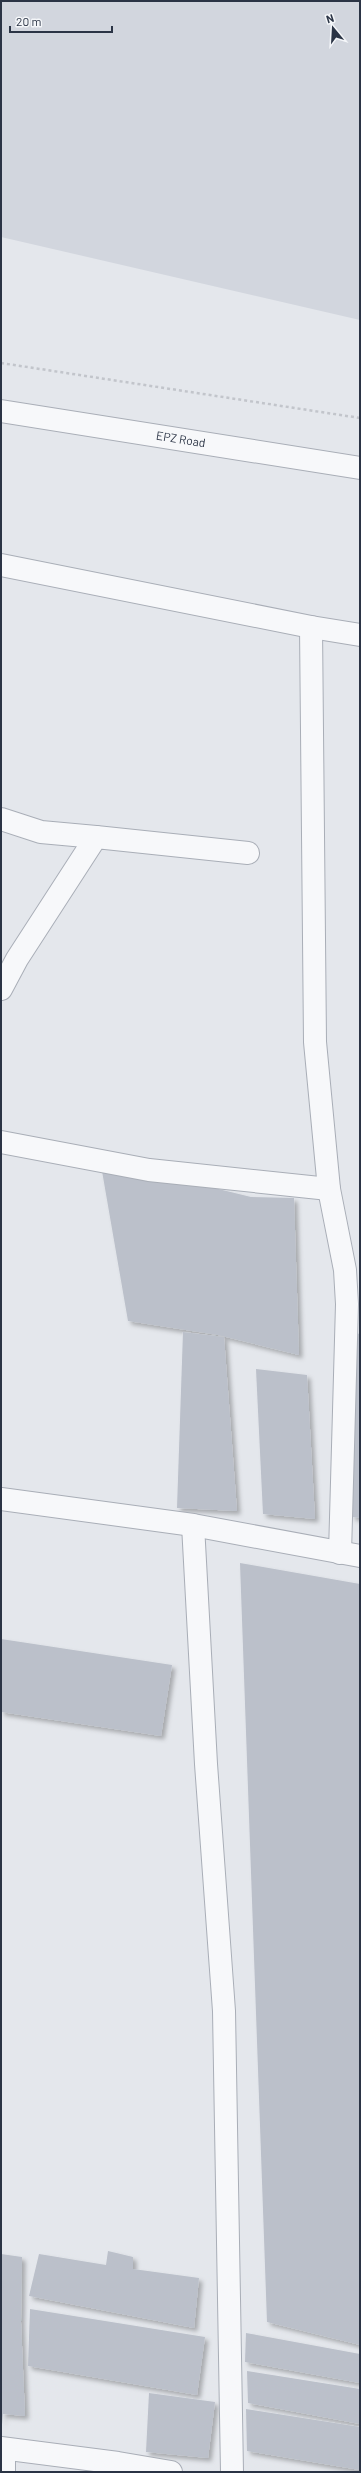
<svg xmlns="http://www.w3.org/2000/svg" width="361" height="2473" viewBox="0 0 361 2473" font-family="Barlow,sans-serif">
<defs>
<filter id="shadow"><feDropShadow dx="3.5" dy="3.5" stdDeviation="2" flood-color="#0004"/></filter>
</defs>
<rect width="100%" height="100%" fill="#e4e7ec"/>
<polygon fill="#d2d6de" points="1,1 360,1 360,320 1,237"/>
<g fill="#bbc0ca" filter="url(#shadow)">
<polygon points="102,1171 206,1186 251,1197 294,1198 299,1355 218,1335 128,1321"/>
<polygon points="183,1332 224,1337 237,1511 177,1508"/>
<polygon points="349,1332 360,1334 360,1518 352,1517"/>
<polygon points="256,1369 307,1375 315,1519 263,1514"/>
<polygon points="240,1563 360,1584 360,2345 267,2322"/>
<polygon points="1,1639 172,1665 161,1736 1,1712"/>
<polygon points="108,2251 133,2257 133,2269 199,2278 194,2328 29,2296 39,2254 106,2265"/>
<polygon points="1,2254 22,2257 21,2322 25,2416 3,2414 2,2425"/>
<polygon points="30,2309 205,2337 197,2395 28,2366"/>
<polygon points="246,2333 360,2354 360,2383 245,2362"/>
<polygon points="247,2371 360,2389 360,2424 248,2403"/>
<polygon points="149,2393 215,2402 208,2458 146,2452"/>
<polygon points="246,2409 360,2427 360,2470 247,2451"/>
</g>
<g fill="none" stroke-linecap="round" stroke-linejoin="round">
<defs>
<g id="street">
<path id="s1" d="M1 411 360 468"/>
<polyline points="1,565 311,627 360,635"/>
<polyline points="311,627 315,1042 329,1189 345,1270 347,1304 340,1553"/>
<polyline points="1,819 41,832 96,837"/>
<polyline points="1,989 17,959 96,837 248,853"/>
<polyline points="1,1142 149,1170 329,1189"/>
<polyline points="1,1499 193,1525 360,1556"/>
<polyline points="193,1525 206,1764 224,2011 232,2472"/>
<polyline points="1,2448 118,2463 171,2472"/>
<polyline points="4,2449 4,2472"/>
</g>
</defs>
<use href="#street" stroke="#a9aeb7" stroke-width="24"/>
<polyline stroke="#c2c5cb" stroke-width="2.5" stroke-dasharray="3 3" stroke-linecap="butt" points="1,363 360,418"/>
<use href="#street" stroke="#f7f8fa" stroke-width="22"/>
</g>
<g text-anchor="middle" stroke-width="3" stroke-linejoin="round" paint-order="stroke">
<g font-size="12" fill="#2b3445" stroke="#f4f6f9">
<text dy="4" stroke="none"><textPath href="#s1" startOffset="182">EPZ Road</textPath></text>
</g>
</g>
<rect width="361" height="2473" fill="none" stroke="#2b3445" stroke-width="4"/>
<g transform="translate(333 28) rotate(342)" stroke="#f4f6f9" stroke-width="3" paint-order="stroke">
<path d="M0-3L7 15L0 10L-7 15Z" fill="#2b3445"/>
<text y="-6" font-size="11" font-weight="bold" text-anchor="middle" fill="#2b3445">N</text>
</g>
<path d="M10 26v6h102v-6" fill="none" stroke="#2b3445" stroke-width="2"/>
<text x="16" y="26" font-size="12" fill="#2b3445" stroke="#f4f6f9" stroke-width="3" paint-order="stroke">20 m</text>
</svg>
